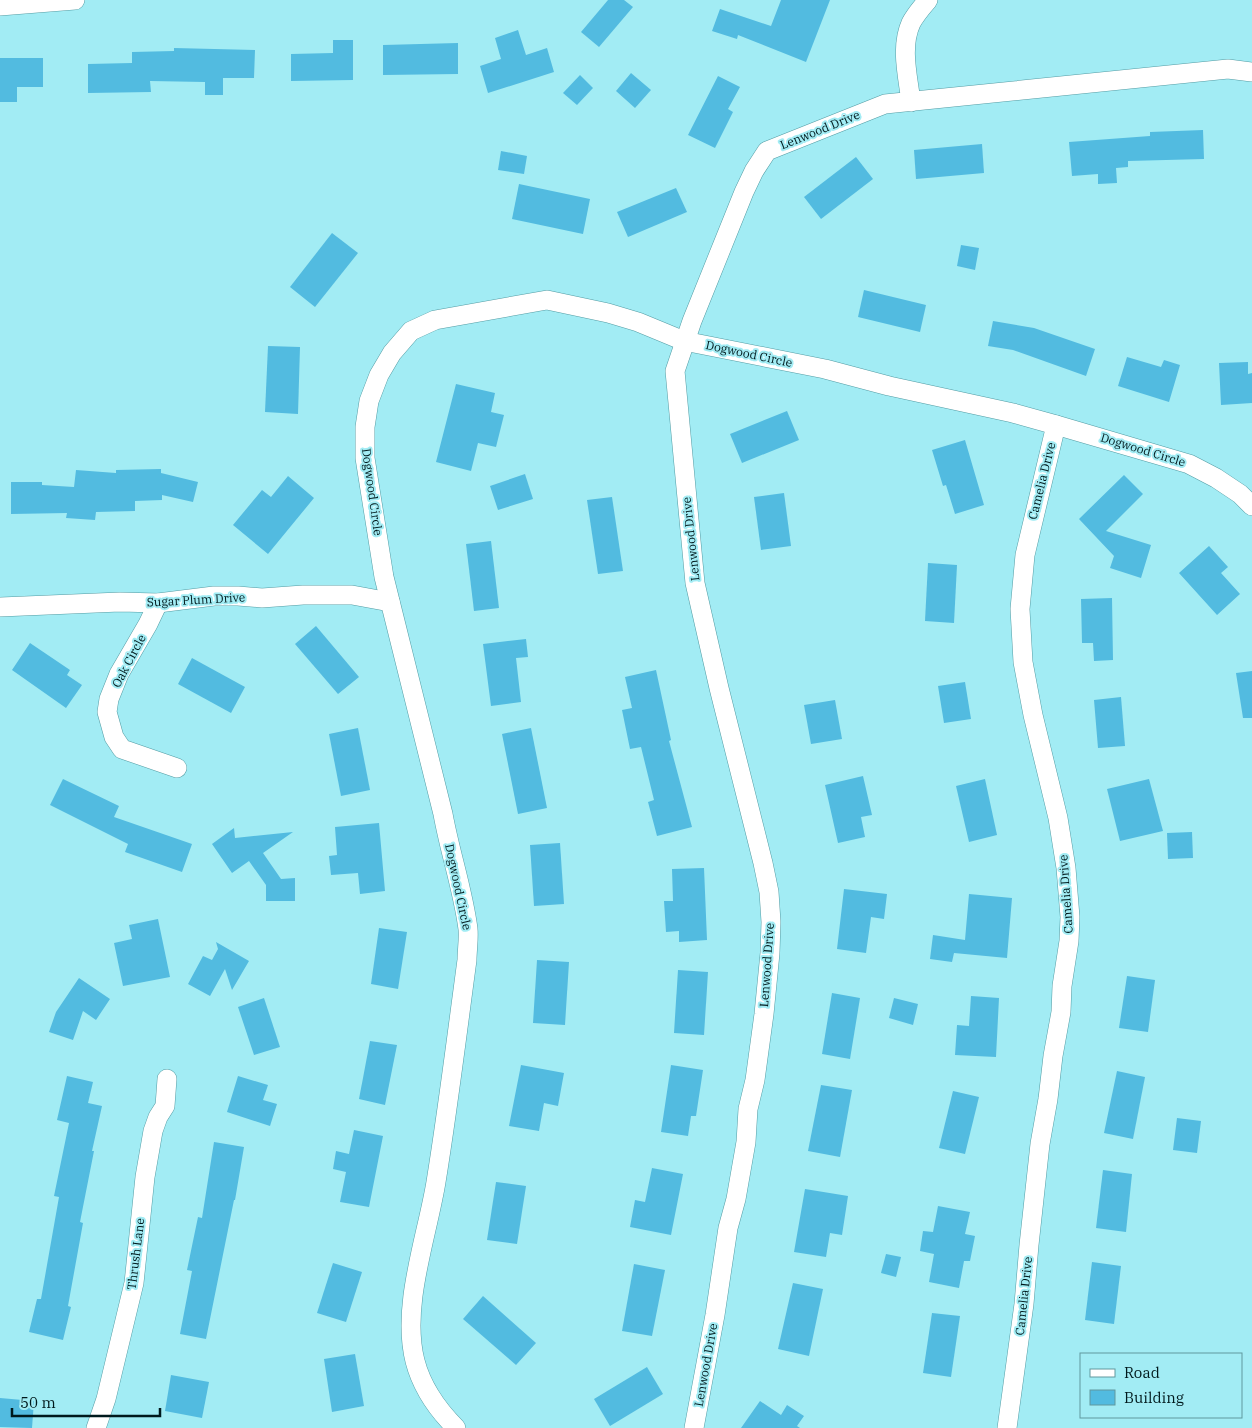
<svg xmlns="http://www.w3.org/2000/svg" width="1252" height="1428" viewBox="0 0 1252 1428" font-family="'IBM Plex Serif',serif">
<rect width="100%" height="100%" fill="#a2ecf4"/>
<g fill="#52bbe0">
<polygon points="608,0 624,0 633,7 599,47 581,32"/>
<polygon points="781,0 830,0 806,62 738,35 737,39 712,31 720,9 771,26"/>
<polygon points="518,30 526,55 547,48 554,72 488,93 480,66 501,59 495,38"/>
<polygon points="333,40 353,40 353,80 291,81 291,54 333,53"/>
<polygon points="458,43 458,74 383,75 383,45"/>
<polygon points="174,48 255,50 254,78 223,78 223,95 205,95 205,82 150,81 151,92 88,93 88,64 132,63 132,52 174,51"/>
<polygon points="0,58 43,58 43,87 17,87 17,102 0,102"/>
<polygon points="631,73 651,90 635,108 616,91"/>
<polygon points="580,75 593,88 577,105 563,93"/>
<polygon points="718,76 740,87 728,109 733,112 715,148 688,135"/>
<polygon points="1203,130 1204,159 1128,161 1128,167 1116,168 1117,183 1098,184 1098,174 1072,176 1069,142 1150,136 1150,132"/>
<polygon points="982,144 984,173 916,179 914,150"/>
<polygon points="501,151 527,156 524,174 498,170"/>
<polygon points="856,157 873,179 821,219 804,197"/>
<polygon points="519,184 590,199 583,234 512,219"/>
<polygon points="676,188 687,212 628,237 617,212"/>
<polygon points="332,233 358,253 315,307 290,287"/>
<polygon points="961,245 979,248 975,270 957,266"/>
<polygon points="864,290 926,305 920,332 858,317"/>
<polygon points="993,321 1034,328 1095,349 1086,376 1013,350 988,346"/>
<polygon points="268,346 300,347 298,414 265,412"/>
<polygon points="1127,357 1161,367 1164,360 1180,365 1169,402 1118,386"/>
<polygon points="1248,362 1248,374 1252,373 1252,403 1221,405 1219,363"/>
<polygon points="456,384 495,393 491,412 504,415 496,447 478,443 471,471 436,462"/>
<polygon points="787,411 799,440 742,463 730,434"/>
<polygon points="965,440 984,505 955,514 946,485 943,486 932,450"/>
<polygon points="161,469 161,473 198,482 193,502 162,495 162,500 135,501 135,511 96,512 95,520 66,518 67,513 11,514 11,482 42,482 42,485 74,487 76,470 116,473 116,470"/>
<polygon points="525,474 533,499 498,510 490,486"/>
<polygon points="1124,475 1143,494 1106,531 1151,545 1141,578 1110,568 1114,556 1079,519"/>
<polygon points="288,476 314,498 268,554 233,525 262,490 271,497"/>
<polygon points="784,493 791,546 761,550 754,497"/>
<polygon points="612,497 623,571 598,574 587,500"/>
<polygon points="491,541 499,608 474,611 466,544"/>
<polygon points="1209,546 1228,567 1221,573 1240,594 1217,615 1179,573"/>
<polygon points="928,563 957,565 954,623 925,621"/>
<polygon points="1112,598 1113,660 1094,661 1093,643 1082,643 1081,599"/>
<polygon points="316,626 359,677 338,694 295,644"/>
<polygon points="526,639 528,657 516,658 521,702 491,706 483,644"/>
<polygon points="30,643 70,670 67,675 82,685 66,708 12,670"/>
<polygon points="192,658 245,687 231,713 178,684"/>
<polygon points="656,670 671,740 669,741 692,827 657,836 648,802 654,800 641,747 630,749 622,710 632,708 625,677"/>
<polygon points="1252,671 1252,718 1243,718 1236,673"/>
<polygon points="965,682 971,719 944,723 938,686"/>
<polygon points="1121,697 1125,746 1098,748 1094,700"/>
<polygon points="835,700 842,739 811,744 804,705"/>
<polygon points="358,728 370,790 341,796 329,734"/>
<polygon points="531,728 547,808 518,814 502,734"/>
<polygon points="863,776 872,815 861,817 865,837 838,843 825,785"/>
<polygon points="63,779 119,806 114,817 192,844 182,872 125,852 128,844 50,805"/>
<polygon points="985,779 997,835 969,842 956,786"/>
<polygon points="1149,779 1163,831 1120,841 1107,789"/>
<polygon points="379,823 385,891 360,894 358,873 331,875 329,856 337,855 335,827"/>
<polygon points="234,828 235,838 293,832 263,853 281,879 295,878 295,901 266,901 266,885 249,861 232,873 212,844"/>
<polygon points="1192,832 1193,858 1168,859 1167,833"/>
<polygon points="560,843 564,904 534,906 530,845"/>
<polygon points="704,868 707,940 679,942 679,931 666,932 664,901 673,901 672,869"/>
<polygon points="844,889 887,894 884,919 871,917 866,953 837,949"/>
<polygon points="969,894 1012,898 1007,958 954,953 952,962 930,959 933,935 965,940"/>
<polygon points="158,919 170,977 123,986 114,943 132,939 129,925"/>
<polygon points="379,928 407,932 398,989 371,984"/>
<polygon points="216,942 249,961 232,990 225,969 210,996 188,984 203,956 212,960 218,949"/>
<polygon points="537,960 569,962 565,1025 533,1023"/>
<polygon points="678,970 708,972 704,1035 674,1033"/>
<polygon points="1127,976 1155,980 1148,1032 1119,1028"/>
<polygon points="79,978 110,999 96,1020 83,1011 73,1040 49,1032 56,1012"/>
<polygon points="832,993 860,998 850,1059 822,1054"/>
<polygon points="971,996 999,998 996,1057 955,1055 957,1025 969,1026"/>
<polygon points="264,998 280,1047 254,1055 238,1007"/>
<polygon points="894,998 918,1004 913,1025 889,1018"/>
<polygon points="370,1041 397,1045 385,1105 359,1099"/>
<polygon points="521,1065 564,1073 558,1106 544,1103 539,1131 509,1126"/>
<polygon points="671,1065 703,1070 696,1116 691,1116 688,1136 661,1132"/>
<polygon points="1117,1071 1145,1077 1133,1139 1104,1133"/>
<polygon points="67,1076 93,1082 88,1103 102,1106 92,1151 94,1151 80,1222 83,1223 68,1306 71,1307 63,1340 29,1332 37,1299 41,1299 59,1197 54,1196 69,1123 57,1120"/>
<polygon points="238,1076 268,1085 263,1100 277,1104 270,1126 227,1112"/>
<polygon points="821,1085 852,1090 840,1157 808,1151"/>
<polygon points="953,1091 979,1097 965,1154 939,1148"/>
<polygon points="1177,1118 1201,1121 1197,1153 1173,1150"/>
<polygon points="354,1130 383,1136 369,1207 340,1202 346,1172 333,1169 336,1151 349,1154"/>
<polygon points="214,1142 244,1147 235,1200 234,1200 206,1339 180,1334 192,1271 187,1270 198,1217 202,1218"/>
<polygon points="652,1168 683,1174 671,1235 630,1227 635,1200 645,1202"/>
<polygon points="1103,1170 1132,1174 1126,1232 1096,1228"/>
<polygon points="496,1182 526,1186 517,1244 487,1240"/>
<polygon points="805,1189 848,1196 842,1235 830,1233 826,1257 794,1252"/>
<polygon points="938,1206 970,1212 965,1234 975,1236 970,1261 964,1261 959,1288 929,1282 934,1254 920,1251 923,1231 933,1232"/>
<polygon points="886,1254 901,1257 896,1277 881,1273"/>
<polygon points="1092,1262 1121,1266 1114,1324 1085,1320"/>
<polygon points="333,1263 362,1272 346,1322 317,1313"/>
<polygon points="634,1264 665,1270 652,1336 622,1331"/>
<polygon points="793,1283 823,1289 809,1356 778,1349"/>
<polygon points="483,1296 536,1343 516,1365 463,1319"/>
<polygon points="932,1313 960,1316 951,1377 923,1373"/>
<polygon points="355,1354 364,1406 332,1412 324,1359"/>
<polygon points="647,1367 663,1394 610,1426 594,1399"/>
<polygon points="171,1375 209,1382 202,1418 165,1411"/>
<polygon points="0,1398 34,1401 32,1428 0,1427"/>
<polygon points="760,1401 781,1415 787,1405 804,1416 797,1426 800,1428 741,1428"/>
</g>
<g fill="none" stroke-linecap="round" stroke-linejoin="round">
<defs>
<g id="street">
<polyline points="0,6 75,0"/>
<path d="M911 102C908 77 900 47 911 23 915 15 922 7 928 0"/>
<polyline points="158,603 148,624 119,674 109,699 107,712 114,737 122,749 177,768"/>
<polyline points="0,607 120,602 158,603 214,596 238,596 262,598 303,595 352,595 390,602"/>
<polyline points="96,1428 106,1399 134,1283 145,1177 153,1131 158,1117 165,1106 167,1079"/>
<path d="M456 1428C437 1409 422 1388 415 1361 401 1306 427 1237 436 1182 448 1108 457 1034 467 960 467 950 469 939 468 929 463 890 450 853 443 814L384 577 365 458V427L369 401 379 375 392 353 411 331 435 320 547 300 608 313 638 322 684 341 825 369 889 386 1013 413 1056 425 1189 464 1216 478 1240 494 1252 506"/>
<polyline points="694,1428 715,1315 728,1228 736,1199 746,1142 748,1109 755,1080 764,1014 770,953 771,922 769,892 763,863 719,688 695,583 675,371 692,321 744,192 754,171 767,151 885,104 1228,69 1252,72"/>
<polyline points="1007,1428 1024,1304 1029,1245 1040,1144 1048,1099 1053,1056 1061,1012 1062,986 1069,941 1070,917 1066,868 1058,818 1033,715 1023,662 1020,609 1025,555 1056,425"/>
</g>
</defs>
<use href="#street" stroke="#539ca4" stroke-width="20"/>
<use href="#street" stroke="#fff" stroke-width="19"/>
</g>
<g text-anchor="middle" stroke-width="4" stroke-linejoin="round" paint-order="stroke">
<g font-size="12" fill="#00191c" stroke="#a2ecf4">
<text transform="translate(820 130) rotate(-22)" y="4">Lenwood Drive</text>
<text transform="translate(749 354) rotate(12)" y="4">Dogwood Circle</text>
<text transform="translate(1143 450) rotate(17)" y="4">Dogwood Circle</text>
<text transform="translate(1042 481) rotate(-76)" y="4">Camelia Drive</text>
<text transform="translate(372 492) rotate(82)" y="4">Dogwood Circle</text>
<text transform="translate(691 539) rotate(-96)" y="4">Lenwood Drive</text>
<text transform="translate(196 600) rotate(-3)" y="4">Sugar Plum Drive</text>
<text transform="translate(129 661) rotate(-62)" y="4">Oak Circle</text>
<text transform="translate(458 887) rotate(78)" y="4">Dogwood Circle</text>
<text transform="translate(1066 894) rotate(-94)" y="4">Camelia Drive</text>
<text transform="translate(767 965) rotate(-86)" y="4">Lenwood Drive</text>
<text transform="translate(136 1254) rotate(-83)" y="4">Thrush Lane</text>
<text transform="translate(1024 1296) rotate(-84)" y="4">Camelia Drive</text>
<text transform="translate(706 1365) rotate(-80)" y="4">Lenwood Drive</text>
</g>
</g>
<rect x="1080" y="1353" width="162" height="65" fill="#a2ecf4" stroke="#61989e"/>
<rect x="1090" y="1369" width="25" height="8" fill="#ffffff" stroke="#61989e"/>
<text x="1124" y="1378" font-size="15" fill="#00191c">Road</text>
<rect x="1090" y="1390" width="25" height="15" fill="#52bbe0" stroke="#61989e"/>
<text x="1124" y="1403" font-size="15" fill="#00191c">Building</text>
<path d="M12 1408v8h148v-8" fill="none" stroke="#00191c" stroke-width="2.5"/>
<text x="20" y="1408" font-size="15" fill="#00191c" stroke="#a2ecf4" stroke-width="4" paint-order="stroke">50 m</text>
</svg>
